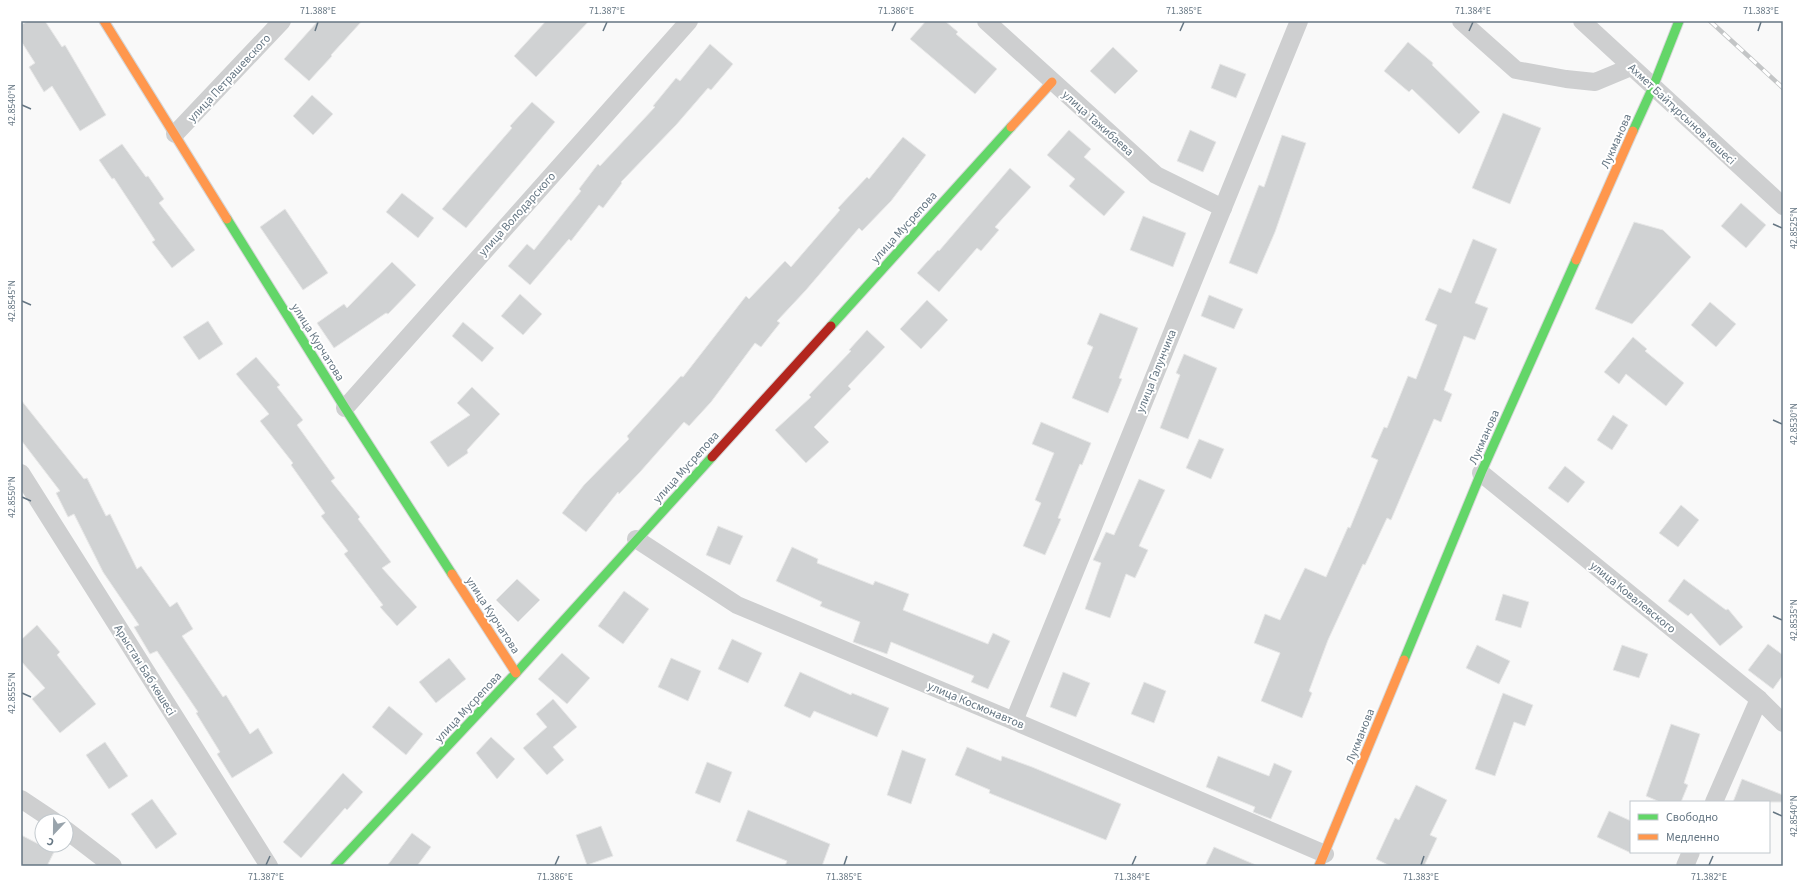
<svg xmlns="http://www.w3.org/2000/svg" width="1804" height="887" viewBox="0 0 1804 887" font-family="'Source Sans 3',sans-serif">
<rect width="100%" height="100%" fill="#f9f9f9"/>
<g fill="#d0d2d3" stroke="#e8e8e8">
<polygon points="28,21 45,21 62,47 65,45 106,115 80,131 52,86 44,92 29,67 35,63 21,41 21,25"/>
<polygon points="318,21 362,21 331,55 332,56 309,81 284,59"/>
<polygon points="546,21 589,21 536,77 514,56"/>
<polygon points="926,21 945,21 958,32 956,34 997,69 975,94 910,39"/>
<polygon points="1408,42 1433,63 1432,65 1480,112 1459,134 1412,89 1409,92 1384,71"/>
<polygon points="710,44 733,64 711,90 708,88 676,125 621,182 622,183 603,208 599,205 571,241 569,239 530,285 508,266 527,244 534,250 581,191 579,189 598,164 600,166 655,107 653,106 676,78 680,81"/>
<polygon points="1113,47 1138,71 1115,94 1090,71"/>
<polygon points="1220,64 1246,74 1236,98 1211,88"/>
<polygon points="312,95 333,114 313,135 293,116"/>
<polygon points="532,102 555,122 466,228 442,209 512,128 510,126"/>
<polygon points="1503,113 1541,128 1510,204 1472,188"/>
<polygon points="1069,130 1091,149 1084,157 1125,192 1104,216 1069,186 1075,179 1047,155"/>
<polygon points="1190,130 1216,142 1203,172 1177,161"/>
<polygon points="1282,135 1306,143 1275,232 1257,274 1229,263 1259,185 1264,187"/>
<polygon points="903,137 926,155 891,201 862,231 859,228 806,290 777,321 780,323 761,347 755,343 711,402 689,426 684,422 640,472 619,494 618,492 586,532 562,513 584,485 629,439 627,436 681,376 683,377 746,296 749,299 785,261 791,267 840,210 838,208 867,177 869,179"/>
<polygon points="122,144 146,177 148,176 164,199 159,203 195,250 172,268 152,242 155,240 114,178 112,179 99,160"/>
<polygon points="1010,168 1031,187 995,227 999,230 981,251 977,248 939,292 917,273 938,250 939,251"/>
<polygon points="402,193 434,218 418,238 386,212"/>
<polygon points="1741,203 1766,225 1746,248 1721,226"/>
<polygon points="285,209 328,273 303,290 260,227"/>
<polygon points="1143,216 1186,233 1173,267 1130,250"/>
<polygon points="1634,222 1663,230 1691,257 1632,324 1595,309"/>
<polygon points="1473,239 1497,249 1475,303 1488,308 1475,340 1464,336 1444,390 1452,394 1441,422 1434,419 1391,520 1387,518 1365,565 1363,564 1328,640 1309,691 1312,693 1302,718 1261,701 1280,653 1254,643 1265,614 1280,620 1305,568 1326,577 1348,527 1350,528 1378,460 1371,457 1384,427 1387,428 1408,376 1416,379 1437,325 1425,320 1439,288 1451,293"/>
<polygon points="392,262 416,285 388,314 386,313 334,348 317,323 344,304 347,308"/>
<polygon points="520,294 542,314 523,335 501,316"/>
<polygon points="1209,295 1243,309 1234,329 1201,316"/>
<polygon points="927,300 948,320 921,349 900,329"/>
<polygon points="1710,302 1736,324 1716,347 1691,325"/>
<polygon points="1100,313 1138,328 1119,378 1122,379 1108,413 1072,398 1093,347 1087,344"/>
<polygon points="208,321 223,344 199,360 183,337"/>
<polygon points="463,322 494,348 482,362 452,336"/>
<polygon points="867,330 885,347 848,386 851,389 814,427 829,442 806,463 775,430 811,397 809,395 851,351 849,350"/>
<polygon points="1633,337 1647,349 1645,351 1684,383 1666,406 1626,374 1619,384 1604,372"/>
<polygon points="1184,354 1217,368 1188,439 1160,428 1180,375 1176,373"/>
<polygon points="256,357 280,385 277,387 303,420 297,425 335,478 331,481 360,517 358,519 391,562 382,568 417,607 397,626 380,607 383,605 344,554 348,551 321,516 325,513 291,465 293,463 260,421 269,414 236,374"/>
<polygon points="472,387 500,414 467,450 468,453 448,467 430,442 470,415 457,403"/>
<polygon points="21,400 84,479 87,478 106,516 110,514 137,569 141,566 170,607 177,602 193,629 182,636 223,697 226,695 250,734 258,728 273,753 232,778 217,754 220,752 196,713 198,712 157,651 150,654 134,627 139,625 103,572 74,514 68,517 56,493 60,491 21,440"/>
<polygon points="1613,415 1628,425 1612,450 1597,440"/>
<polygon points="1041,422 1091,443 1082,465 1080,464 1058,518 1061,519 1045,555 1023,546 1041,503 1035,500 1054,453 1032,444"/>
<polygon points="1199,439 1224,449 1211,479 1186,468"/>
<polygon points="1565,466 1585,482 1568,503 1548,488"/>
<polygon points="1139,479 1165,490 1139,546 1148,550 1135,578 1126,574 1110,618 1085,609 1101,563 1093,560 1106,532 1114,535"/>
<polygon points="1681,505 1699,520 1678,547 1659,533"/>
<polygon points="718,526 743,536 730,565 706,555"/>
<polygon points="792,547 818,559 817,563 873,585 875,581 909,594 903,610 988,644 993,633 1010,641 988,689 971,682 974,676 891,642 887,654 853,642 860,622 820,606 822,602 776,581"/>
<polygon points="517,579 540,600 518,622 496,600"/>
<polygon points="1684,579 1726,610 1728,609 1743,627 1720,646 1691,613 1688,616 1668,601"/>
<polygon points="624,591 649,609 623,644 598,626"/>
<polygon points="1503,594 1529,602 1521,628 1495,620"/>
<polygon points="37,625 60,652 57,655 96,704 60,733 32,699 45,688 21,661 21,640"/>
<polygon points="732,639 762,653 748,683 718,669"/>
<polygon points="1768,644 1783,655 1783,675 1773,689 1748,670"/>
<polygon points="1477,645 1510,661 1499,684 1466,668"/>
<polygon points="1622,645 1648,654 1639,678 1613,670"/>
<polygon points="562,653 590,678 567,704 538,679"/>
<polygon points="449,658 466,679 436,703 419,682"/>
<polygon points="671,658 701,671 688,701 658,687"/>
<polygon points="800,672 851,695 852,693 889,708 877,737 814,711 810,718 784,706"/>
<polygon points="1063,672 1090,683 1076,717 1050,707"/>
<polygon points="1144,682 1166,691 1154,723 1131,714"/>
<polygon points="1503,693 1533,705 1525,726 1514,722 1495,776 1475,769"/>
<polygon points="553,699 577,727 553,747 564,760 547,775 523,748 547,727 536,714"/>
<polygon points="389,706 423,734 406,755 372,727"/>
<polygon points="1671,724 1700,734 1684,783 1688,785 1681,802 1660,802 1646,796"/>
<polygon points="491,737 515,759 497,779 476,753"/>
<polygon points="105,742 128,776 109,789 86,755"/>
<polygon points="967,747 1001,761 1002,756 1032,767 1121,804 1106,840 989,793 990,790 955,775"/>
<polygon points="902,750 926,759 911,804 887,795"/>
<polygon points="1218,756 1269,776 1274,763 1292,771 1271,819 1253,812 1255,807 1206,787"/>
<polygon points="707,762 732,772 720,803 695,793"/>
<polygon points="343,773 363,792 347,810 345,808 301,858 283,842"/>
<polygon points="1742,779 1783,795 1783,802 1733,802"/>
<polygon points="1416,785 1447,800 1430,835 1437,838 1424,866 1390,866 1376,859 1395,818 1399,820"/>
<polygon points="152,799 177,834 156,849 131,814"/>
<polygon points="748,810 830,844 822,866 785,866 787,861 736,841"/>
<polygon points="1609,811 1631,821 1631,853 1597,837"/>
<polygon points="601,826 613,856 587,865 576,835"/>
<polygon points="412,833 431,847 417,866 387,866"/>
<polygon points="21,835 54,852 47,866 21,866"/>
<polygon points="1214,847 1258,866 1205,866"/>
</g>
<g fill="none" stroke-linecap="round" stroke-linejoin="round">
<defs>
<g id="fast">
<polyline points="1633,131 1653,87 1679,21"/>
<polyline points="227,219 345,408 452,574"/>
<polyline points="831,326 1011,127"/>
<polyline points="1404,660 1481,473 1576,260"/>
<polyline points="335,866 516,673 712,457"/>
</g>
<g id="slow">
<polyline points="104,21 227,219"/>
<polyline points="1011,127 1052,82"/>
<polyline points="1576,260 1633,131"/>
<polyline points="452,574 516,673"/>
<polyline points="1319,866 1404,660"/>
</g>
<polyline id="jam" points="712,457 831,326"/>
</defs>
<use href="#fast" stroke="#d5d6d7" stroke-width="11"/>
<use href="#slow" stroke="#d5d6d7" stroke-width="11"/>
<use href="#jam" stroke="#d5d6d7" stroke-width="11"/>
<g stroke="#cecfd0" stroke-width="18">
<polyline points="986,21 1156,175 1223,208"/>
<polyline points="1461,21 1516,70 1566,79 1595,82 1631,67"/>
<polyline points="1582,21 1783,206"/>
<polyline points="175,134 282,21"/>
<polyline points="345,408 689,21"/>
<polyline points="21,473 269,866"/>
<polyline points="1481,473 1759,699 1783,723"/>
<polyline points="636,539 737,605 1014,721 1325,854"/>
<polyline points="1014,721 1299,21"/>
<polyline points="21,799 54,821"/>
<polyline points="1714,802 1759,699"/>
<polyline points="66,830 113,866"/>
<polyline points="1685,866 1691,852"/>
</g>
<use href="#fast" stroke="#63d668" stroke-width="9"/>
<use href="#slow" stroke="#ff974d" stroke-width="9"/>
<use href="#jam" stroke="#b3261e" stroke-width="9"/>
<defs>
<polyline id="rail" points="1710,21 1783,88"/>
</defs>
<use href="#rail" stroke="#c3c5c6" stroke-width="4.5"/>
<use href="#rail" stroke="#fff" stroke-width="3" stroke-dasharray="9" stroke-linecap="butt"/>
</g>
<path fill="none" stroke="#657683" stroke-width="1.5" d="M315 31 318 22M603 31 607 22M892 31 896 22M1180 31 1184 22M1469 31 1473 22M1758 31 1761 22M22 105 31 109M1773 224 1782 228M22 301 31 305M1773 420 1782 424M22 497 31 501M1773 616 1782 620M22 693 31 697M1773 812 1782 816M266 865 270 856M555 865 559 856M844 865 847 856M1132 865 1136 856M1421 865 1424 856M1709 865 1713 856"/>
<g text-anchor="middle" stroke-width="4" stroke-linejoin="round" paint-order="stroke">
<g font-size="12" fill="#657683" stroke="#fff">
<text transform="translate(229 78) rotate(-47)" y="4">улица Петрашевского</text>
<text transform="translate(1682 114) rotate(43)" y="4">Ахмет Байтұрсынов көшесі</text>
<text transform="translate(1098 123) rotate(42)" y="4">улица Тажибаева</text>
<text transform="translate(1616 141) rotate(-66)" y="4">Лукманова</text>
<text transform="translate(517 214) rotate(-48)" y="4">улица Володарского</text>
<text transform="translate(904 227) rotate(-48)" y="4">улица Мусрепова</text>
<text transform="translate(318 342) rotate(58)" y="4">улица Курчатова</text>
<text transform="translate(1156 371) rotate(-68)" y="4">улица Галунчика</text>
<text transform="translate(1484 437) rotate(-66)" y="4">Лукманова</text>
<text transform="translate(686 467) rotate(-48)" y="4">улица Мусрепова</text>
<text transform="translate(1633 597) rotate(39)" y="4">улица Ковалевского</text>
<text transform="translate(493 615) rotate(57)" y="4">улица Курчатова</text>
<text transform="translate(145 670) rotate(58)" y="4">Арыстан Баб көшесі</text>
<text transform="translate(976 705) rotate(23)" y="4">улица Космонавтов</text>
<text transform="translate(468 707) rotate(-47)" y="4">улица Мусрепова</text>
<text transform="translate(1360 736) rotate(-68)" y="4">Лукманова</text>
</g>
</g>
<rect width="1804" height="887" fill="none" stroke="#ffffff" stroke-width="44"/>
<rect x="1630" y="801" width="140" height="52" fill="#ffffff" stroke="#c1c8cd"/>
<rect x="1638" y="814" width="20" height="6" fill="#63d668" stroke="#c1c8cd"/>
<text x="1666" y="821" font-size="12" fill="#657683">Свободно</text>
<rect x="1638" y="834" width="20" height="6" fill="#ff974d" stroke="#c1c8cd"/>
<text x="1666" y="841" font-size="12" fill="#657683">Медленно</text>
<g transform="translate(54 833) rotate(202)"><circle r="19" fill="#ffffff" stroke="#c1c8cd"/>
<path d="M0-3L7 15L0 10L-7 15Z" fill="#99a4ac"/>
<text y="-6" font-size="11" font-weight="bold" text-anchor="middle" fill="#657683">С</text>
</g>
<rect x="22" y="22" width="1760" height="843" fill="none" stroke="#657683" stroke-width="1.5"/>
<g font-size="10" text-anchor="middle" fill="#657683">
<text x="318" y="14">71.388°E</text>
<text x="607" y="14">71.387°E</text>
<text x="896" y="14">71.386°E</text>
<text x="1184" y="14">71.385°E</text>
<text x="1473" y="14">71.384°E</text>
<text x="1761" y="14">71.383°E</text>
<text transform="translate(11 105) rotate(-90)" y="4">42.8540°N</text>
<text transform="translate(1793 228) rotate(-90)" y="4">42.8525°N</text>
<text transform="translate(11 301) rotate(-90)" y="4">42.8545°N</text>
<text transform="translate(1793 424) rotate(-90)" y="4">42.8530°N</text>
<text transform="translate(11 497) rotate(-90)" y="4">42.8550°N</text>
<text transform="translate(1793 620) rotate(-90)" y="4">42.8535°N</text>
<text transform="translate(11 693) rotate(-90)" y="4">42.8555°N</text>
<text transform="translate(1793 816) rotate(-90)" y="4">42.8540°N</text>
<text x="266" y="880">71.387°E</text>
<text x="555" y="880">71.386°E</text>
<text x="844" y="880">71.385°E</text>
<text x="1132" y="880">71.384°E</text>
<text x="1421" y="880">71.383°E</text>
<text x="1709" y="880">71.382°E</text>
</g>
</svg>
